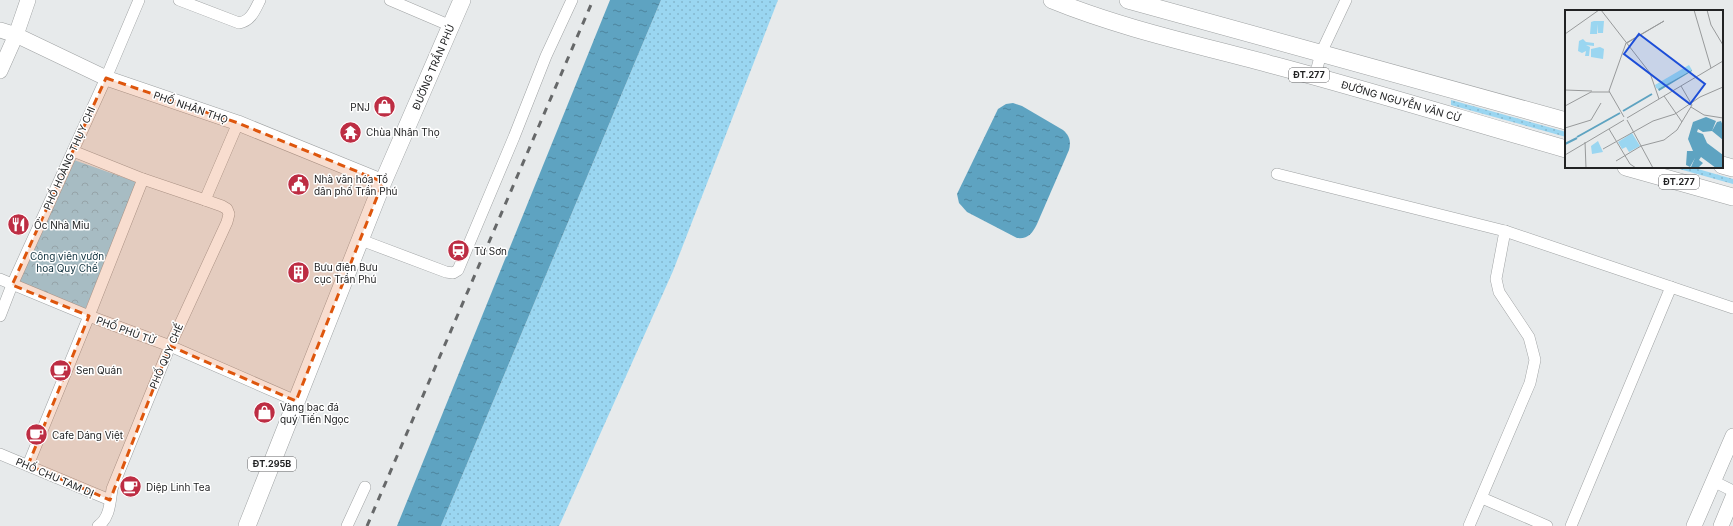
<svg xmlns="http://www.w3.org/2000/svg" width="1733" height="526" viewBox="0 0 1733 526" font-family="Inter,sans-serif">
<defs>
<pattern id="grass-dots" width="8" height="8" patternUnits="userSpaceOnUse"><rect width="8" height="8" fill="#9ad6f1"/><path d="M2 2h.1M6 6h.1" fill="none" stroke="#84b7ce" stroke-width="1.8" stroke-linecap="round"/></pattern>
<pattern id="park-crowns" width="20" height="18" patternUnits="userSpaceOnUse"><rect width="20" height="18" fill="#9ad6f1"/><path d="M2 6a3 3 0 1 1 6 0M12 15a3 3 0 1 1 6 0" fill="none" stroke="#84b7ce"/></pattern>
<pattern id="water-ripples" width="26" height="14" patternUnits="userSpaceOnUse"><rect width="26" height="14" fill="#5ea3c1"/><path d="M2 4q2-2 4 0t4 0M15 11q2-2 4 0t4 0" fill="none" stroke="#4d849d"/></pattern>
</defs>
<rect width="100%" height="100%" fill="#e7eaeb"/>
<g fill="url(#grass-dots)">
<polygon points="661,0 778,0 673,271 559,526 441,526"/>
<polygon points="1451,100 1566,132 1566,137 1451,105"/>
<polygon points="1672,167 1691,167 1733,179 1733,184"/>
</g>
<polygon fill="url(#park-crowns)" points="74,160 139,183 84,312 18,282"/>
<g fill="url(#water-ripples)">
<polygon points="610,0 661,0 441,526 397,526"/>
<path d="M1013 103 1022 106 1063 130C1070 136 1071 142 1069 150L1037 224C1032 234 1028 239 1017 238L967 212 959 203 957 194 998 109 1006 104Z"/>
</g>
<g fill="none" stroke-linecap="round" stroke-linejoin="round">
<defs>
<g id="street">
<path d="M179 0 239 23C251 21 255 10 260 0"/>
<polyline points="390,0 451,26"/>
<polyline points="1315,76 1321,53 1346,0"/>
<polyline points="73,151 143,179 205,200"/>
<polyline points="1277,174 1505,231 1733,308"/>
<polyline points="361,240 446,272 453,273 458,270 514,137 546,56 572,0"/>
<polyline points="0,279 89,316 170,346 296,401"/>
<polyline points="0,316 12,285 106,78 139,0"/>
<polyline points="0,454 110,500"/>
<polyline points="28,465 89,316 143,179"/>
<polyline points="1713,481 1733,491"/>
<polyline points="1482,498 1547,526"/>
<path d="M98 526C110 518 110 502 112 489L170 346 227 222 229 214 227 209 222 206 205 200 238 123"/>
<polyline points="347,526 365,487"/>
<polyline points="1469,526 1530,383 1535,360 1529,337 1499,292 1496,279 1505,231"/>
<polyline points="1571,526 1671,287"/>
</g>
<g id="secondary">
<polyline points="0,30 16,35 106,78 238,123 383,182"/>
<polyline points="0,71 16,35 28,0"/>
<polyline points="1694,526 1733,436"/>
<polyline points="1721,526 1733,497"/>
</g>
<g id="primary">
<path d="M1052 0C1123 29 1199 45 1273 65 1371 91 1468 121 1566 149"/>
<polyline points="1128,0 1566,121"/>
<polyline points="1722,165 1733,168"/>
<polyline points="1626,167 1733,197"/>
<polyline points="247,526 383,182 462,0"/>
</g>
</defs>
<use href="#street" stroke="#9fa2a3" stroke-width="12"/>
<use href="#secondary" stroke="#9fa2a3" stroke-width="16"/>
<use href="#primary" stroke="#9fa2a3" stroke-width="18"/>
<use href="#street" stroke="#fff" stroke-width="11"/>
<use href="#secondary" stroke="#fff" stroke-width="15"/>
<use href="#primary" stroke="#fff" stroke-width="17"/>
<polyline stroke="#666869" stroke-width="3" stroke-dasharray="7 7" stroke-linecap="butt" points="367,526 593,0"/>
</g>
<path fill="#de560d" fill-opacity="0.2" stroke="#de560d" stroke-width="3" stroke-dasharray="8 5" stroke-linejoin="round" d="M106 78 238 123 383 182 296 401 170 346 110 500 28 465 89 316 12 285Z"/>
<defs>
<symbol id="shop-disc" viewBox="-11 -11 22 22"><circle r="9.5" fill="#bd2d43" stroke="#fff"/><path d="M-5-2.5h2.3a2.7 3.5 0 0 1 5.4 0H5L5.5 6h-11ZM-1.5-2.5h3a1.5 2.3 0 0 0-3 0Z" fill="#fff"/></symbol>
<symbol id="temple-disc" viewBox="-11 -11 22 22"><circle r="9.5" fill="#bd2d43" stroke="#fff"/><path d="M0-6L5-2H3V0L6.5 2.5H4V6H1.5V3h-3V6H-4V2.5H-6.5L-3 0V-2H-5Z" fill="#fff"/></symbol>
<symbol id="civic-disc" viewBox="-11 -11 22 22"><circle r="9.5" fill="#bd2d43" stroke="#fff"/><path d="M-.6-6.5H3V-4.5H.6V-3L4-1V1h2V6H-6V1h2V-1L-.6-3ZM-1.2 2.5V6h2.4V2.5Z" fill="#fff"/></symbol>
<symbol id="restaurant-disc" viewBox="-11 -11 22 22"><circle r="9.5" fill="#bd2d43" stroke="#fff"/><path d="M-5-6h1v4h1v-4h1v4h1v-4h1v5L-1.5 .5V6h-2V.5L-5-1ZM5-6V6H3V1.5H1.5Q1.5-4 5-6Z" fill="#fff"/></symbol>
<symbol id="station-disc" viewBox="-11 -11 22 22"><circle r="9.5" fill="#bd2d43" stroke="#fff"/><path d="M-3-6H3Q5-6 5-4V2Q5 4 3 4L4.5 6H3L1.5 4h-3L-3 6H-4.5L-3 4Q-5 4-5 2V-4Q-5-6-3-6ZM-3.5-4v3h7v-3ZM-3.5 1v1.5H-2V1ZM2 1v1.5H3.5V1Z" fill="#fff"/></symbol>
<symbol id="building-disc" viewBox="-11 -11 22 22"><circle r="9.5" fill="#bd2d43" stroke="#fff"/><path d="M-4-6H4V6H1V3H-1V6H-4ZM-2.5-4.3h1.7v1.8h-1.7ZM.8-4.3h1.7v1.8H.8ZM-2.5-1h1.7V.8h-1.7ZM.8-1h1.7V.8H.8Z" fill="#fff"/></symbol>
<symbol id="cafe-disc" viewBox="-11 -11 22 22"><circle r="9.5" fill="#bd2d43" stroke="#fff"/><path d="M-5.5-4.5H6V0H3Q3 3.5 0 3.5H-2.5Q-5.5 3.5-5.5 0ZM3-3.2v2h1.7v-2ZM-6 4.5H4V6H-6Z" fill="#fff"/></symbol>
</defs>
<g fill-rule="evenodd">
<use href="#shop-disc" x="372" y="94" width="25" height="25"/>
<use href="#temple-disc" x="338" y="120" width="25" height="25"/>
<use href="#civic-disc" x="286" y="172" width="25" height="25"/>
<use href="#restaurant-disc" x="6" y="212" width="25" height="25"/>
<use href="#station-disc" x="446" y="238" width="25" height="25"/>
<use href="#building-disc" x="286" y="260" width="25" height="25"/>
<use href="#cafe-disc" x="48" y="358" width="25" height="25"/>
<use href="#shop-disc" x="252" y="400" width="25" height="25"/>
<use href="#cafe-disc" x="24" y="422" width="25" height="25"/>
<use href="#cafe-disc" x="118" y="474" width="25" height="25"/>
</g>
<g text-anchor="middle" stroke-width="3" stroke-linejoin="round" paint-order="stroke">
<g fill="#fff" stroke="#646566" stroke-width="1">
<rect x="1289" y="68" width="40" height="14" rx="3"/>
<rect x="1659" y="175" width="40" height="14" rx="3"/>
<rect x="248" y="457" width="48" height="14" rx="3"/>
</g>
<g font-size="9" font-weight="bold" fill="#222324">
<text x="1309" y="78">ĐT.277</text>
<text x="1679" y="185">ĐT.277</text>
<text x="272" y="467">ĐT.295B</text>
</g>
<g font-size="10" fill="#222324" stroke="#fff">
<text transform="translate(433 67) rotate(-67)" y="4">ĐƯỜNG TRẦN PHÚ</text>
<text transform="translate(1401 101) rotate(16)" y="4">ĐƯỜNG NGUYỄN VĂN CỪ</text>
<text transform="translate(191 107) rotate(19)" y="4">PHỐ NHÂN THỌ</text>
<text transform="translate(69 158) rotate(-66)" y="4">PHỐ HOÀNG THỤY CHI</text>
<text transform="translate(126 330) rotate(20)" y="4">PHỐ PHỦ TỪ</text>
<text transform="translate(166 356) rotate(-67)" y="4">PHỐ QUY CHẾ</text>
<text transform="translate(55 477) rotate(23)" y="4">PHỐ CHU TAM DỊ</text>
</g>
<g font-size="10" fill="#222324" stroke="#fff" text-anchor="start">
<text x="370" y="111" text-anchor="end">PNJ</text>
<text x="366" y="136">Chùa Nhân Thọ</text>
<text x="314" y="183">Nhà văn hóa Tổ<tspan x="314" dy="12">dân phố Trần Phú</tspan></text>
<text x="34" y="229">Ốc Nhà Miu</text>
<text x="474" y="255">Từ Sơn</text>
<text x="314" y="271">Bưu điện Bưu<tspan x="314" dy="12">cục Trần Phú</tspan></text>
<text x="76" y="374">Sen Quán</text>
<text x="280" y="411">Vàng bạc đá<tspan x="280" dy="12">quý Tiến Ngọc</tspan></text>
<text x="52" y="439">Cafe Dáng Việt</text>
<text x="146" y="491">Diệp Linh Tea</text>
</g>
<g font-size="10" fill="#0d2f3c" stroke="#fff">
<text x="67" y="260">Công viên vườn<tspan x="67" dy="12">hoa Quy Chế</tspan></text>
</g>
</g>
<g transform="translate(1565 10)">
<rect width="158" height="158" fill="#e7eaeb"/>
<path d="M124 55 127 60 93 79 91 78 90 75Z" fill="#9ad6f1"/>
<path d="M67 123 75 136 64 142 61 137 57 139 53 132Z" fill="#9ad6f1"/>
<path d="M29 11H39L38 23H33V14L32 24H25L26 12ZM18 29 21 32 29 33V36L21 35 25 37 24 46H20L21 41 17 43 13 41 14 31ZM35 37 39 39 38 49 26 47V39ZM33 131 38 142 27 144 26 136Z" fill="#9ad6f1"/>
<path d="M127 60V61L94 81 93 79ZM141 107 151 111 147 121 138 122 133 119 132 122 138 124 142 133 158 145V158H151L136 147 134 150 138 153 133 158 126 157 130 148 125 157 121 155 122 141H128L123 129 128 112ZM156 111 158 116V130L147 121 152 112Z" fill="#5ea3c1"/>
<path fill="none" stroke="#5ea3c1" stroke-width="2" d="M58 101 87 84M12 127 55 103M0 134 12 128"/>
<path fill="none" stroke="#989a9b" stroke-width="1" d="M36 0 85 63 94 89M129 0 146 58M142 0 146 15 158 35M0 24 34 0M61 33 99 11 62 33M0 80 27 81M99 86 117 112M0 96 26 82H45M126 97 139 105 158 108M59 107 44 81 61 33M62 108 158 51M62 110 88 158M0 118 26 110 36 93M44 119 65 154 71 158M20 132 21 158M38 139 88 111 110 104 135 87 158 77M0 145 59 110M51 151 76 136 99 130 112 120 127 95 116 76"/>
<path fill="#1d4ed8" fill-opacity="0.15" stroke="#1d4ed8" stroke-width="2" d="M74 24 140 74 125 94 59 44Z"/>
<rect width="158" height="158" fill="none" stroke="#222324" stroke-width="2"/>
</g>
</svg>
